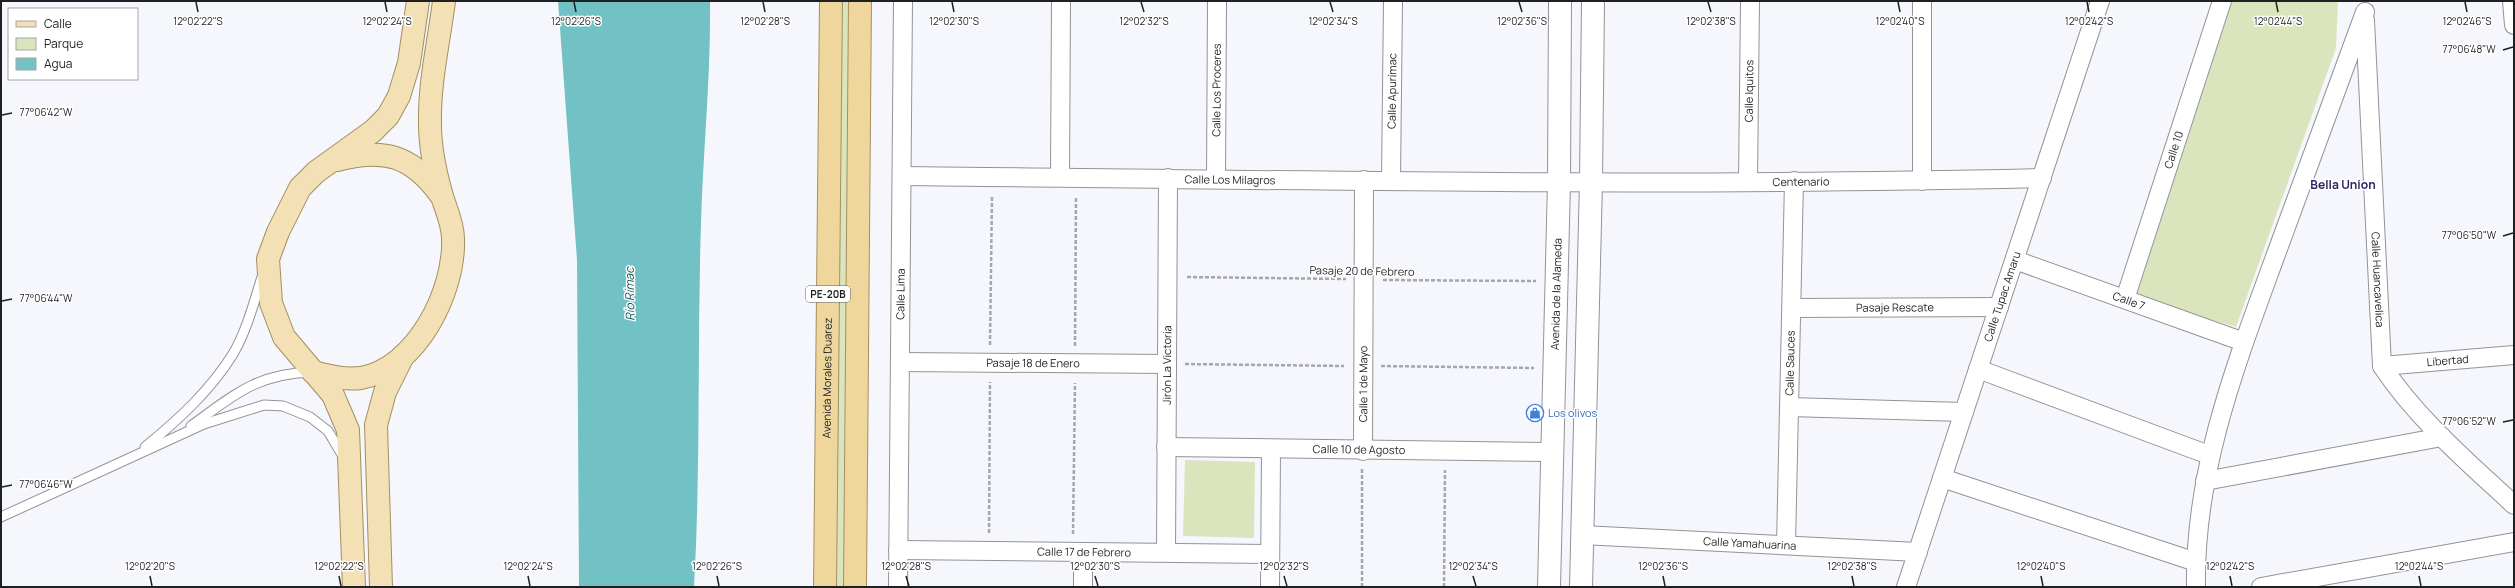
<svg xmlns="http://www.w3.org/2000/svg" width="2515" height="588" viewBox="0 0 2515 588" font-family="Manrope,sans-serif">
<rect width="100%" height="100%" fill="#f6f7fc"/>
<g fill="#dae5be">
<polygon points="840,1 854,1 851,587 833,587"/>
<polygon points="2232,1 2338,1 2336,48 2236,327 2136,297"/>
<polygon points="1185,460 1255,462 1254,538 1183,536"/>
</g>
<path fill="#72c1c4" d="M558 1H710C711 76 703 150 701 224 697 345 701 466 694 587H579L577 260Z"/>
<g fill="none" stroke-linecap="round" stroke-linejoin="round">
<defs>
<g id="service">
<path d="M191 426C234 395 256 374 311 372"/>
<path d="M145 447C178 420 210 391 233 354 247 330 254 302 262 277"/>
<polyline points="1,517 204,424 264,405 283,406 310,417 328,431 344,458"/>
</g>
<g id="minor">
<polyline points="2512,1 2514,25"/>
<path id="s1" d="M2365 20 2382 366C2417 419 2468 462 2514 505"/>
<path id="s2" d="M902 176C1281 180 1662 187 2042 178"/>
<polyline points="1060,177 1061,1"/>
<path id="s3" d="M1216 179 1217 1"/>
<path id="s4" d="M1391 180 1393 1"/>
<path id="s5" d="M1748 181 1750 1"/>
<polyline points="1922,181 1922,1"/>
<path id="s6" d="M2015 260 2244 342"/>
<path id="s7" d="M2125 299 2222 1"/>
<path id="s8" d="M1792 308 1999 307"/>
<path id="s9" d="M900 362 1167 364"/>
<path id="s10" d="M2382 366 2514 355"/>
<polyline points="1978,369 2209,455"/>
<polyline points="1789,407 1964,412"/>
<path id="s11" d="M1166 447 1552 452"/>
<path id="s12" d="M1363 451 1364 180"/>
<polyline points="1942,478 2196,562"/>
<polyline points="2205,481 2442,437"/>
<path id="s13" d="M1582 535 1918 552"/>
<path id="s14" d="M1786 545 1794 181"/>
<path id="s15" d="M898 550 1270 554"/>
<path id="s16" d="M1166 552 1168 178"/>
<path id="s17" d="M898 587 903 1"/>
<polyline points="1083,587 1083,552"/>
<polyline points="1270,587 1271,450"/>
<path id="s18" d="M1906 587 2100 1"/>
<path d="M2196 587C2194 471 2236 364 2275 257 2305 175 2335 94 2365 12"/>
<polyline points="2261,587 2514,542"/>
</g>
<g id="tertiary">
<path id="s19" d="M1549 587 1559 182 1560 1"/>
<polyline points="1581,587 1591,181 1593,1"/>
</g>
<g id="primary">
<path d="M337 160C384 148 411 155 440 194"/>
<path d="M313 372C329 376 344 380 361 378 417 368 455 291 453 239 453 223 446 210 442 196 435 172 430 148 430 124 429 83 439 41 444 1"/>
<polyline points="354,587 348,430 333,395 284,337 271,303 268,259 278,232 300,188 316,172 373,131 388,116 399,96 409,63 418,1"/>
<polyline points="381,587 376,425 385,392 403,356"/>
</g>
<g id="trunk">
<path id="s20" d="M825 587 831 1"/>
<polyline points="855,587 860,1"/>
</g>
</defs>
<use href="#service" stroke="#929398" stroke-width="11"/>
<use href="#minor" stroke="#929398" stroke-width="20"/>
<use href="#tertiary" stroke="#929398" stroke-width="24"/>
<use href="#primary" stroke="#a48f61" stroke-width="24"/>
<use href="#trunk" stroke="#a48f61" stroke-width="24"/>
<g stroke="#a6a7ab" stroke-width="2.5" stroke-dasharray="4 2" stroke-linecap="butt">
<polyline points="1187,277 1346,279"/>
<polyline points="1383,280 1536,281"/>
<polyline points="990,345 992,196"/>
<polyline points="1075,346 1076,197"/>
<polyline points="1185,364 1344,366"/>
<polyline points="1381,366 1534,368"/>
<polyline points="989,533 990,382"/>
<polyline points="1073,534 1075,383"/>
<polyline points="1362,587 1362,469"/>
<polyline points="1444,587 1445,470"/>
</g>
<use href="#service" stroke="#fff" stroke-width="9"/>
<use href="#minor" stroke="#fff" stroke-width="18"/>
<use href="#tertiary" stroke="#fff" stroke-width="22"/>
<use href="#primary" stroke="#f3e0b5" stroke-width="22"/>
<use href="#trunk" stroke="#efd69c" stroke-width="22"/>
</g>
<path fill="none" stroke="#1f2022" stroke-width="1.5" d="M196 2 198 12M385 2 387 12M574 2 576 12M763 2 765 12M952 2 954 12M1141 2 1144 12M1330 2 1333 12M1519 2 1522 12M1708 2 1711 12M1898 2 1900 12M2087 2 2089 12M2276 2 2278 12M2465 2 2467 12M2503 50 2513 47M2 115 12 113M2503 236 2513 233M2 301 12 299M2503 422 2513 420M2 487 12 485M150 576 152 586M339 576 341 586M528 576 530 586M717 576 719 586M906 576 909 586M1095 576 1098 586M1284 576 1287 586M1473 576 1476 586M1663 576 1665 586M1852 576 1854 586M2041 576 2043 586M2230 576 2232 586M2419 576 2421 586"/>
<defs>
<symbol id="shop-ring" viewBox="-11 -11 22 22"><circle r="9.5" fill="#fff" stroke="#3f7fe0" stroke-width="1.5"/><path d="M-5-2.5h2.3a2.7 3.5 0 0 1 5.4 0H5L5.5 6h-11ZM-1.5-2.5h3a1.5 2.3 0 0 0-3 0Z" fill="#3f7fe0"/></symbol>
</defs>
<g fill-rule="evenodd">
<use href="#shop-ring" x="1525" y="403" width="20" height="20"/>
</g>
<g text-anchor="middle" stroke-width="3" stroke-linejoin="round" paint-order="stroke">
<rect fill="#fff" stroke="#626364" stroke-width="1" x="806" y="286" width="44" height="16" rx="3"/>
<g font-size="10" font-weight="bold" fill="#1f2022">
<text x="828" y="298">PE-20B</text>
</g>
<g font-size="11" fill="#1f2022" stroke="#fff">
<text dy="4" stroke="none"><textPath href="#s3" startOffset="89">Calle Los Proceres</textPath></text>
<text dy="4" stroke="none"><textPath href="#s4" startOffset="89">Calle Apurímac</textPath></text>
<text dy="4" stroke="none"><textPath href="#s5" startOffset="90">Calle Iquitos</textPath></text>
<text dy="4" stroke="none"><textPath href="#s7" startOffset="157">Calle 10</textPath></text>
<text dy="4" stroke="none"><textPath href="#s2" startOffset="328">Calle Los Milagros</textPath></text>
<text dy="4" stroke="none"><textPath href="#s2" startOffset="899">Centenario</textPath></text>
<text transform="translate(1362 271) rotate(1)" y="4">Pasaje 20 de Febrero</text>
<text dy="4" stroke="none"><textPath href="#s1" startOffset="260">Calle Huancavelica</textPath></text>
<text dy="4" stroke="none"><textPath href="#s17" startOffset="293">Calle Lima</textPath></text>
<text dy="4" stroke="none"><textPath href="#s19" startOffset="293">Avenida de la Alameda</textPath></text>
<text dy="4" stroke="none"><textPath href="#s18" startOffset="306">Calle Tupac Amaru</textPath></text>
<text dy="4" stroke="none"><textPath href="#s6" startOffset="121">Calle 7</textPath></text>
<text dy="4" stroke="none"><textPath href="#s8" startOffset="103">Pasaje Rescate</textPath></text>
<text dy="4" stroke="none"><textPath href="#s10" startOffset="66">Libertad</textPath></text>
<text dy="4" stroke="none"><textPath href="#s9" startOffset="133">Pasaje 18 de Enero</textPath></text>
<text dy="4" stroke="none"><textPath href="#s14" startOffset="182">Calle Sauces</textPath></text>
<text dy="4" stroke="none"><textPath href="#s16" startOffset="187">Jirón La Victoria</textPath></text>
<text dy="4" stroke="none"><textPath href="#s20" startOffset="209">Avenida Morales Duarez</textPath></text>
<text dy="4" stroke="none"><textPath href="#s12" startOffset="67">Calle 1 de Mayo</textPath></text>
<text dy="4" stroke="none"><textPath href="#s11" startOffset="193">Calle 10 de Agosto</textPath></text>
<text dy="4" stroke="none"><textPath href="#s13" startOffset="168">Calle Yamahuarina</textPath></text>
<text dy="4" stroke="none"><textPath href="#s15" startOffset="186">Calle 17 de Febrero</textPath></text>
</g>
<g font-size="11" fill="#366cbe" stroke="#fff" text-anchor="start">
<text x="1548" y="417">Los olivos</text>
</g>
<g font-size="12" font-weight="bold" fill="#32245f" stroke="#fff">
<text x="2343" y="189">Bella Union</text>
</g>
<g font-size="12" font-style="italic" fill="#105659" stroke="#fff">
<text transform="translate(630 294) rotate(-91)" y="4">Río Rímac</text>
</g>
</g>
<g font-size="10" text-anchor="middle" fill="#1f2022" stroke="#fff" stroke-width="3" stroke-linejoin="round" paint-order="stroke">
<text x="2467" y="25">12°02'46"S</text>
<text x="198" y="25">12°02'22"S</text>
<text x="387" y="25">12°02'24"S</text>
<text x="576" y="25">12°02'26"S</text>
<text x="765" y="25">12°02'28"S</text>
<text x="954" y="25">12°02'30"S</text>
<text x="1144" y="25">12°02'32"S</text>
<text x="1333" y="25">12°02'34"S</text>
<text x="1522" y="25">12°02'36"S</text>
<text x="1711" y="25">12°02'38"S</text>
<text x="1900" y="25">12°02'40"S</text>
<text x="2089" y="25">12°02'42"S</text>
<text x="2278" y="25">12°02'44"S</text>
<text x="2469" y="53">77°06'48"W</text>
<text x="46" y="116">77°06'42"W</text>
<text x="2469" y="239">77°06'50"W</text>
<text x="46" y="302">77°06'44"W</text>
<text x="2469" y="425">77°06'52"W</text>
<text x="46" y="488">77°06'46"W</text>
<text x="150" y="570">12°02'20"S</text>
<text x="339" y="570">12°02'22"S</text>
<text x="528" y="570">12°02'24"S</text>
<text x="717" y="570">12°02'26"S</text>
<text x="906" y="570">12°02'28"S</text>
<text x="1095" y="570">12°02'30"S</text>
<text x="1284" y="570">12°02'32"S</text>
<text x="1473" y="570">12°02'34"S</text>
<text x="1663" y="570">12°02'36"S</text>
<text x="1852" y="570">12°02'38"S</text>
<text x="2041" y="570">12°02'40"S</text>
<text x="2230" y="570">12°02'42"S</text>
<text x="2419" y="570">12°02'44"S</text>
</g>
<rect width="2515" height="588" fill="none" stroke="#1f2022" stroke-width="4"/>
<rect x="8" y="8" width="130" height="72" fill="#ffffff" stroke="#a5a6a7"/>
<rect x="16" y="21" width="20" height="6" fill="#f3e0b5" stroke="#a5a6a7"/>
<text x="44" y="28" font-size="12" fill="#1f2022">Calle</text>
<rect x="16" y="38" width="20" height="12" fill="#dae5be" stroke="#a5a6a7"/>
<text x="44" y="48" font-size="12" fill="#1f2022">Parque</text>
<rect x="16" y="58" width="20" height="12" fill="#72c1c4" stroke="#a5a6a7"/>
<text x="44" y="68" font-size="12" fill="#1f2022">Agua</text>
</svg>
